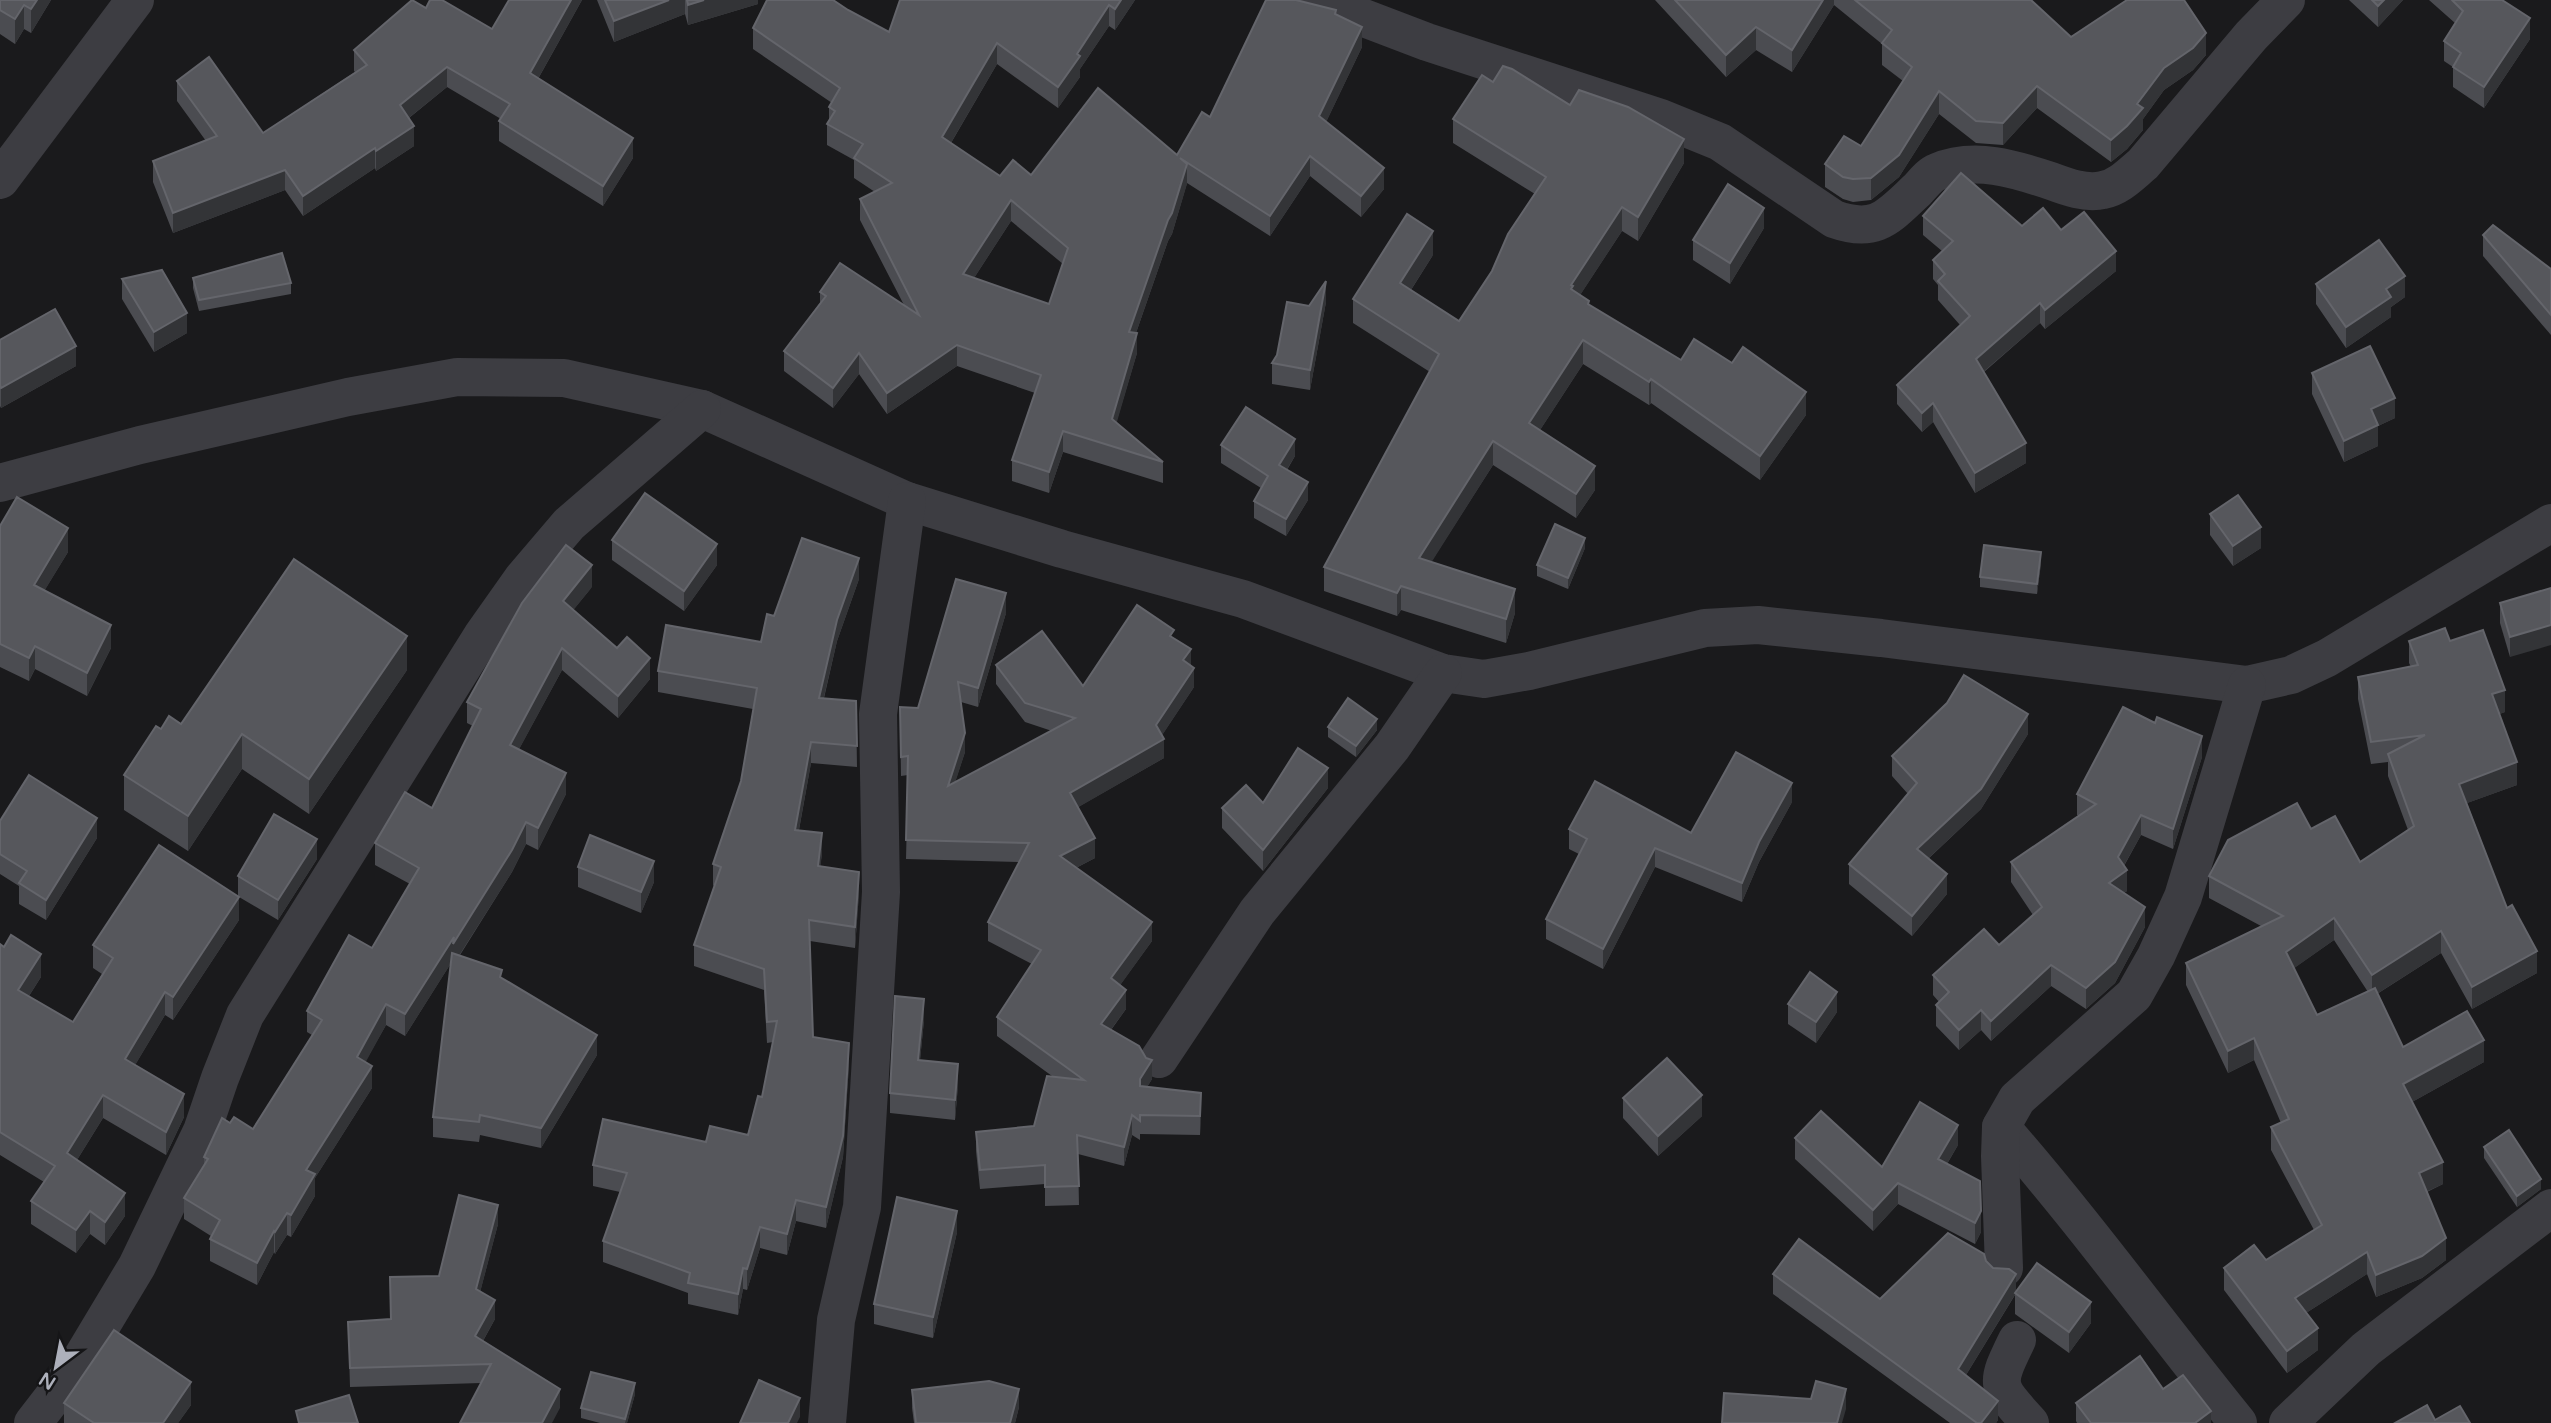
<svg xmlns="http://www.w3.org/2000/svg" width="2551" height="1423" viewBox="0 0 2551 1423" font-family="'Varela Round',sans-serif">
<rect width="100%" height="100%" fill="#1a1a1c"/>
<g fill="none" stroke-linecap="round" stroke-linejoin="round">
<g stroke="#3d3d42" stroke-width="38">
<path d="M1303 0 1343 10 1427 42 1661 118 1720 142 1834 219C1876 234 1888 217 1917 190 1923 184 1929 175 1937 172 1974 156 2015 169 2051 181 2067 187 2086 194 2103 190 2119 187 2131 174 2143 164L2251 36 2286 0"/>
<polyline points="0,180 135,0"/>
<polyline points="0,483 140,445 348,397 457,377 564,378 702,409 907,501 1062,549 1243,599 1443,673 1484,679 1529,671 1705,628 1758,625 1881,638 2247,685 2291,675 2327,658 2551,523"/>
<polyline points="1159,1059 1257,912 1392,747 1443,673"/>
<path d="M2001 1127C2084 1222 2158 1324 2238 1423"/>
<polyline points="2004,1268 2000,1156 2001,1127 2017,1099 2134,995 2156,956 2183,897 2247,685"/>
<path d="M2017 1340C1995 1385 1995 1385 2030 1423"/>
<polyline points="33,1423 77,1366 137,1266 202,1131 220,1078 245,1015 482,636 523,578 569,524 702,409"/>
<polyline points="827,1423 836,1320 862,1207 881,892 878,714 907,501"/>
<polyline points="2288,1423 2366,1349 2551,1208"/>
</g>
</g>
<g fill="#4b4c51" fill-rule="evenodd">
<polygon points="0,0 51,0 31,33 24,29 15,44 0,34"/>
<polygon points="509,0 582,0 538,79 633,158 603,206 499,141 499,121 501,119 447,87 409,118 414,146 376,171 375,168 303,216 285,190 173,233 153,182 153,161 206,141 177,101 177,81 263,133 355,72 354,71 354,50 426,8 492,29"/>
<polygon points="597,0 758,0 758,4 688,25 685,14 614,42"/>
<path d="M900 0H1135L1115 30 1109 26 1080 69V77L1058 108 997 64 951 143 1000 176 1031 175 1177 155 1210 117 1336 15 1362 47 1326 122 1384 189 1361 217 1310 176 1270 236 1187 183 1172 234 1168 241 1136 333 1137 353 1116 423 1163 462V483L1063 452 1049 493 1012 481V460L1035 393 957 366 887 414 859 374 833 408 784 371V351L820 303V292L904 305 860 220V199L875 192 854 178V160L827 145V124L829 121V107L832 103 753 49V28L848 10 889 32ZM1011 221 1063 264 1049 304 974 278Z"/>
<polygon points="1655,0 2031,0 2071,37 2206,55 2193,70 2164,90 2143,119 2143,130 2127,149 2111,162 2037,108 2003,145 1976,143 1939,114 1899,177 1871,200 1853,202 1843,199 1825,187 1825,164 1861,146 1903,81 1882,65 1882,44 1834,5 1792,72 1756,50 1726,77"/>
<polygon points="2349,0 2403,0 2378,27"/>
<polygon points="2429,0 2502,0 2530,39 2484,108 2453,87 2453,67 2444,61 2444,41 2455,23"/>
<polygon points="1493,82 1570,105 1684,163 1638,241 1622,231 1580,295 1589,305 1681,360 1806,415 1760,480 1651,403 1649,405 1583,364 1540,430 1595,490 1576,518 1493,465 1431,562 1515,613 1506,643 1401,610 1397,616 1324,591 1324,567 1430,372 1353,323 1353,299 1433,255 1411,290 1459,321 1492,271 1535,194 1453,143 1453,119"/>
<polygon points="1923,216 2061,230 2116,271 2045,329 2040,323 1984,372 2026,463 1975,493 1933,422 1922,432 1897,404 1897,385 1960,325 1938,300 1938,285 1933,279 1933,260 1942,251 1923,235"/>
<polygon points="1764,228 1730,284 1693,260 1693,240"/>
<polygon points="2483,235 2551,269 2551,335 2483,256"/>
<polygon points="193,278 291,283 291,294 199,311 193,288"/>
<polygon points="122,279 187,333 154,352 122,299"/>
<polygon points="2316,284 2405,297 2391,307 2391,317 2346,348 2316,304"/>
<polygon points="1326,302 1310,390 1272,384 1272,363 1309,306"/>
<polygon points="0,340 76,366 1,408 0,406"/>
<polygon points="2312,373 2395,418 2378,426 2378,446 2344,462 2312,394"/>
<polygon points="1221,445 1295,456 1287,470 1308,500 1286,536 1254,518 1254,501 1261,488 1221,463"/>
<polygon points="2210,514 2261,548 2233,566 2210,535"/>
<polygon points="0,526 68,552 44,591 111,648 87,696 35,669 29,681 0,667"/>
<polygon points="612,540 717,565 684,611 612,560"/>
<polygon points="1585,548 1568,589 1537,576 1537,565"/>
<polygon points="2041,563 2037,594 1980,587 1980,577"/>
<polygon points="859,579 837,641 824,698 856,701 857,767 811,763 799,830 822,854 820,866 859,893 855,948 810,941 813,1037 849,1064 843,1157 826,1228 796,1221 787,1255 760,1248 747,1290 743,1289 738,1315 688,1304 688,1293 603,1262 603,1241 620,1192 593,1186 593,1165 748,1135 762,1097 773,1042 767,1043 764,990 694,966 694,945 714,886 713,885 713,864 741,781 753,709 658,692 658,671 761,642 774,616"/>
<polygon points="592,587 573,610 650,679 618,718 562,670 519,749 566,794 538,850 526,844 512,872 460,955 502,978 597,1055 541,1148 480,1135 479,1142 433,1137 433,1117 451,963 405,1036 386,1025 365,1062 372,1088 315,1178 315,1196 291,1237 287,1235 275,1254 274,1252 257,1285 210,1261 210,1239 211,1236 184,1219 184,1198 204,1167 204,1157 230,1123 253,1129 312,1035 307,1032 307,1011 372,948 410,884 375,865 375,843 432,808 473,726 467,723 467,702"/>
<polygon points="2551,588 2510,657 2500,623 2500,603"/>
<polygon points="1006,613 978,707 961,702 965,752 955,782 1052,731 1025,722 996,684 996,665 1083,686 1174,638 1191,665 1194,687 1162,735 1164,758 1078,807 1095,858 1076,868 1152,941 1120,985 1126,1009 1111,1030 1152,1079 1147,1087 1201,1112 1200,1135 1140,1134 1140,1140 1132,1135 1124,1166 1078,1154 1079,1205 1045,1206 1045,1184 980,1189 976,1151 976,1132 1034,1126 1052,1076 997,1036 997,1017 1032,964 988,941 988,922 1019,862 906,859 908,775 901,776 900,707 918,708"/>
<path d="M2409 641H2450L2505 712 2499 714 2517 785 2467 803 2507 908 2537 973 2472 1009 2441 953 2377 994 2403 1047 2484 1062 2412 1102 2443 1184 2427 1192 2446 1260 2422 1278 2376 1297 2367 1274 2306 1313 2318 1350 2287 1373 2224 1290V1268L2266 1260 2314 1230 2271 1150V1127L2281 1123 2254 1060 2228 1073 2186 985V963L2261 926 2209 898V876L2311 829 2360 862 2408 830 2388 776V762L2371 764 2358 699V677L2411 667 2409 663ZM2334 940 2368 992 2317 1015 2294 968Z"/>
<polygon points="407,670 309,814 242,769 188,851 124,810 124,775 161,729"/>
<polygon points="1328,727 1377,730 1356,757 1328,737"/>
<polygon points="2028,734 1981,809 1928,859 1947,894 1912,936 1849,884 1849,864 1908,794 1892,776 1892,756"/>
<polygon points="2202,757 2173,849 2141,835 2124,866 2127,891 2124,893 2145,927 2115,983 2086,1009 2051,986 1991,1041 1981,1030 1959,1050 1936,1026 1936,1005 1939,1002 1933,995 1933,975 1999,945 2033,915 2011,882 2011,862 2079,816 2077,815 2077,794"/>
<polygon points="1328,788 1263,871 1222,828 1222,808 1263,803"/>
<polygon points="1792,802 1759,862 1742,902 1655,867 1603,969 1546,939 1546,919 1579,854 1569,849 1569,829 1691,833"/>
<polygon points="0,821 97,838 46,920 19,904 19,886 0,874"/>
<polygon points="317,859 278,920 239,897 239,920 173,1020 165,1015 135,1065 184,1117 166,1155 103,1118 77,1160 125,1216 105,1245 90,1234 76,1253 31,1224 31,1201 44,1182 0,1155 0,944 41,977 29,996 73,1022 102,974 93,968 93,945 238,897 238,876"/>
<polygon points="578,867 654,882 641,913 578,887"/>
<polygon points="1788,1004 1837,1012 1816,1043 1788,1024"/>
<polygon points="924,1020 920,1060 958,1085 955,1120 890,1113 890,1093"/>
<polygon points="1623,1098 1702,1116 1658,1156 1623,1118"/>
<polygon points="1795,1138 1882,1167 1958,1145 1947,1164 1981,1232 1975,1244 1898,1204 1873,1231 1795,1159"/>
<polygon points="2484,1147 2541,1189 2517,1207 2484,1158"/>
<polygon points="498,1224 480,1292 495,1319 483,1341 560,1408 481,1383 350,1387 348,1322 391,1319"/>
<polygon points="957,1232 933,1338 874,1324 874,1304"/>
<polygon points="1773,1274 1880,1299 2016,1292 2091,1323 2069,1353 2015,1314 2015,1295 1966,1375 1998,1420 1996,1423 1950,1423 1773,1294"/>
<polygon points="2163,1389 2211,1423 2077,1423 2076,1421 2076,1403"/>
<polygon points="912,1390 1019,1407 1015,1423 914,1423 912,1408"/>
<polygon points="635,1394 627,1423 600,1423 581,1418 581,1408"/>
<polygon points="64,1403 191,1405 178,1423 64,1423"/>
</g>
<g fill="#333437">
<polygon points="37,0 51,0 31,33 31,9"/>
<polygon points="571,0 582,0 530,93 530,73"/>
<polygon points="669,0 685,0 685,14 614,42 614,21"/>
<polygon points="704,0 758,0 758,4 688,25 688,5"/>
<polygon points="1121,0 1135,0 1115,30 1115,9"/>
<polygon points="1823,0 1834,0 1834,5 1792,72 1792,50"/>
<polygon points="2384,0 2403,0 2378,27 2378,6"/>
<polygon points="24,5 24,29 15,44 15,19"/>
<polygon points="1109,5 1109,26 1080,69 1080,77 1058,108 1058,87 1077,54"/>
<polygon points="2530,18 2530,39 2484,108 2484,87"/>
<polygon points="1362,27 1362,47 1319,137 1319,116"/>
<polygon points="1756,27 1756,50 1726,77 1726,55"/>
<polygon points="2206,33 2206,55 2193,70 2164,90 2143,119 2143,130 2127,149 2111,162 2111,140 2164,68"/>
<polygon points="997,43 997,64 942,158 942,137"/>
<polygon points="447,67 447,87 400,125 400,105"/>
<polygon points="2037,86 2037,108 2003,145 2003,123"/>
<polygon points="1939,91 1939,114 1899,177 1871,200 1871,178"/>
<polygon points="414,126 414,146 376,171 376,151"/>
<polygon points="633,138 633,158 603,206 603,186"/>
<polygon points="1684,139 1684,163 1638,241 1638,217"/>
<polygon points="375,148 375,168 303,216 303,196"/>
<polygon points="1310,156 1310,176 1270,236 1270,216"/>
<polygon points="1187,164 1187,184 1172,234 1168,241 1129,353 1129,332"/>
<polygon points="1384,168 1384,189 1361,217 1361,196"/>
<polygon points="285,170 285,190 173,233 173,213"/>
<polygon points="1011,200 1011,221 963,295 963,274"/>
<polygon points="1622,207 1622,231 1573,306 1571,285"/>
<polygon points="1764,208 1764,228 1730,284 1730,263"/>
<polygon points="1433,231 1433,255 1400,307 1400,283"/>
<polygon points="2116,251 2116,271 2045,329 2045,310"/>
<polygon points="2405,276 2405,297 2391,307 2391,317 2346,348 2346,327 2386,289"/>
<polygon points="1326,281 1326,302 1310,390 1310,370"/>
<polygon points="2040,303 2040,323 1976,378 1976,359"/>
<polygon points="187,313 187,333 154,352 154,332"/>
<polygon points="1137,333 1137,353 1112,439 1112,419"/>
<polygon points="1583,340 1583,364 1529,447 1529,423"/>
<polygon points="957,345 957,366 887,414 887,393"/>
<polygon points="76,346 76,366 1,408 1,388"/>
<polygon points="859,353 859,374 833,408 833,388"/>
<polygon points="1651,379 1651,403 1649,405 1649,382"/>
<polygon points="1806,392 1806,415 1760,480 1760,456"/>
<polygon points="2395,398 2395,418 2378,426 2378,446 2344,462 2344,441 2371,409"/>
<polygon points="1933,403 1933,422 1922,432 1922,413"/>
<polygon points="1063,431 1063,452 1049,493 1049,472"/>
<polygon points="1295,439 1295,456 1279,482 1279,465"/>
<polygon points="1493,441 1493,465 1419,582 1419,558"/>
<polygon points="2026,443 2026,463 1975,493 1975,473"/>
<polygon points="1595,466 1595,490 1576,518 1576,494"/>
<polygon points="1308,482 1308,500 1286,536 1286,519"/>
<polygon points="2261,527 2261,548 2233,566 2233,546"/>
<polygon points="68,528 68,552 34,608 34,585"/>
<polygon points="1585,538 1585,548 1568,589 1568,578"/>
<polygon points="717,544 717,565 684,611 684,591"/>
<polygon points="2041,552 2041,563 2037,594 2037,584"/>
<polygon points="859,558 859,579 837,641 819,718 819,698 837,620"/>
<polygon points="592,565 592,587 563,623 563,601"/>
<polygon points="1401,586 1401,610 1397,616 1397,593"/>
<polygon points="1515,589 1515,613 1506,643 1506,619"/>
<polygon points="1006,593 1006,613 978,707 978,688"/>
<polygon points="111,625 111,648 87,696 87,673"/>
<polygon points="2551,625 2551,645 2510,657 2510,637"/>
<polygon points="407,636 407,670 309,814 309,779"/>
<polygon points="35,646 35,669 29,681 29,658"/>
<polygon points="562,648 562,670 510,766 510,745"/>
<polygon points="1191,649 1191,669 1183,660"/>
<polygon points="650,658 650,679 618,718 618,696"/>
<polygon points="1194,668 1194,687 1157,743 1164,739 1164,758 1070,812 1070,793 1156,725"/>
<polygon points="2505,690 2505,712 2492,717 2492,694"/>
<polygon points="2028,714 2028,734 1981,809 1917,869 1917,849"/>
<polygon points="1377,719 1377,730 1356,757 1356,746"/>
<polygon points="965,733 965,752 948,805 948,786"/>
<polygon points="242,734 242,769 188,851 188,816"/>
<polygon points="2202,736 2202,757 2173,849 2173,829"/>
<polygon points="811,742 811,763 795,851 795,830"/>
<polygon points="2517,762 2517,785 2459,806 2459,784"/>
<polygon points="1328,768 1328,788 1263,871 1263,850"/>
<polygon points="566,773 566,794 538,850 538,828"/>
<polygon points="1792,783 1792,802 1759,862 1742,902 1742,883 1759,842"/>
<polygon points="2141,815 2141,835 2118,876 2127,870 2127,891 2109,903 2109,883 2118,857"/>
<polygon points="97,818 97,838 46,920 46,900"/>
<polygon points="526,822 526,844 512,872 453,965 453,960 405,1036 405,1014"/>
<polygon points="822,833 822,854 818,887 818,866"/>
<polygon points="1095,838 1095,858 1060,876 1060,856"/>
<polygon points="317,839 317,859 278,920 278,900"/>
<polygon points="1655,848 1655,867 1603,969 1603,949"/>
<polygon points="654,861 654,882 641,913 641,892"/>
<polygon points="859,872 859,893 855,948 855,927"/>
<polygon points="1947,874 1947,894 1912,936 1912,916"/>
<polygon points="239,897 239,920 173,1020 173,997"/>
<polygon points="2145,907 2145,927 2115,983 2086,1009 2086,988"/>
<polygon points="2334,918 2334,940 2286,974 2286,952"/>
<polygon points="1152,922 1152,941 1111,998 1111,978"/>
<polygon points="2441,931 2441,953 2372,997 2372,975"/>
<polygon points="2537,951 2537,973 2472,1009 2472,987"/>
<polygon points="41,954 41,977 18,1013 18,990"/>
<polygon points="2051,965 2051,986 1991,1041 1991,1021"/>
<polygon points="1126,990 1126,1009 1101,1043 1101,1024"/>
<polygon points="165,992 165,1015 125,1082 125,1059"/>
<polygon points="1837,992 1837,1012 1816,1043 1816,1022"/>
<polygon points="924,999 924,1020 918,1080 918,1060"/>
<polygon points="386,1004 386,1025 357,1078 357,1057"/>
<polygon points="1981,1010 1981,1030 1959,1050 1959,1030"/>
<polygon points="597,1035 597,1055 541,1148 541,1128"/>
<polygon points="2254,1038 2254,1060 2228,1073 2228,1051"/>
<polygon points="2484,1040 2484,1062 2403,1107 2403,1084"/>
<polygon points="849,1043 849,1064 843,1157 826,1228 826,1207"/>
<polygon points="1152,1060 1152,1079 1140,1099 1140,1079"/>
<polygon points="958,1064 958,1085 955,1120 955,1100"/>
<polygon points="372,1066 372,1088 315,1178 315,1196 291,1237 291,1215 306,1170"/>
<polygon points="1201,1093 1201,1112 1200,1135 1200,1116"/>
<polygon points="184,1094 184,1117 166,1155 166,1132"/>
<polygon points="103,1095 103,1118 67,1176 67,1153"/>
<polygon points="1702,1095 1702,1116 1658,1156 1658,1136"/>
<polygon points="1132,1115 1132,1135 1124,1166 1124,1147"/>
<polygon points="1958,1125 1958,1145 1938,1179 1938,1159"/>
<polygon points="2443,1162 2443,1184 2419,1195 2419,1173"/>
<polygon points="2541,1179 2541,1189 2517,1207 2517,1196"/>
<polygon points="1898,1183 1898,1204 1873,1231 1873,1210"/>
<polygon points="125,1193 125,1216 105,1245 105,1222"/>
<polygon points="796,1200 796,1221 787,1255 787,1234"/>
<polygon points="498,1205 498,1224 476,1308 476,1289"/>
<polygon points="90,1211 90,1234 76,1253 76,1230"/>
<polygon points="957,1211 957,1232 933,1338 933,1317"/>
<polygon points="1981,1211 1981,1232 1975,1244 1975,1223"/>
<polygon points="287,1213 287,1235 275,1254 275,1232"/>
<polygon points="760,1227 760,1248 747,1290 747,1269"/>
<polygon points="274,1231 274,1252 257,1285 257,1263"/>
<polygon points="2446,1238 2446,1260 2422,1278 2376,1297 2376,1275"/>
<polygon points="2367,1252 2367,1274 2295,1320 2295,1298"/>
<polygon points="743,1268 743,1289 738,1315 738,1294"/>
<polygon points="2016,1274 2016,1293 1958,1388 1958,1369"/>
<polygon points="495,1300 495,1319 475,1355 475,1336"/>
<polygon points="2091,1302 2091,1323 2069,1353 2069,1332"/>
<polygon points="2318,1328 2318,1350 2287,1373 2287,1351"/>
<polygon points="191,1382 191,1405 178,1423 163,1423"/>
<polygon points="635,1383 635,1394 627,1423 625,1423"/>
<polygon points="560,1389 560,1408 552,1423 542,1423"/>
<polygon points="1019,1389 1019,1407 1015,1423 1010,1423"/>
<polygon points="1846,1389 1846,1409 1842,1423 1837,1423"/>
<polygon points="800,1398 800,1417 797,1423 788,1423"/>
<polygon points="1998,1401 1998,1420 1996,1423 1981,1423"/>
<polygon points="2211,1411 2211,1423 2195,1423"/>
</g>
<g fill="#56575c" stroke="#64656b" stroke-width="2" fill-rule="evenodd">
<polygon points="0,0 37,0 31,9 24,5 15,19 0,10"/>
<polygon points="412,0 426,8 430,0 442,0 492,29 509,0 571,0 530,73 633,138 603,186 499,121 510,104 447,67 400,105 414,126 376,151 375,148 303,196 285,170 173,213 153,161 217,136 177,81 209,57 263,133 367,65 354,50"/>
<polygon points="605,0 669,0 614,21"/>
<polygon points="687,0 704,0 688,5"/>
<path d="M767 0H833L848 10 889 32 900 0H1121L1115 9 1109 5 1077 54 1080 56 1058 87 997 43 942 137 1000 176 1013 160 1031 175 1098 88 1177 155 1202 112 1210 117 1266 0H1296L1336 10 1335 14 1362 27 1319 116 1384 168 1361 196 1310 156 1270 216 1180 158 1187 164 1172 213 1168 220 1129 332 1137 333 1112 419 1163 462 1063 431 1049 472 1012 460 1041 375 957 345 887 393 859 353 833 388 784 351 826 296 820 292 840 263 919 315 860 199 892 183 854 158 863 144 827 124 835 111 829 107 840 88 753 28ZM1011 200 1068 248 1049 304 963 274Z"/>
<polygon points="1675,0 1823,0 1792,50 1756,27 1726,55"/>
<polygon points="1855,0 2031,0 2071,37 2127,0 2184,0 2206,33 2193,48 2164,68 2137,104 2143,108 2127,126 2111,140 2037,86 2003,123 1976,121 1939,91 1899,155 1871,178 1853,179 1843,177 1825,164 1844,136 1861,146 1912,67 1882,43 1892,30"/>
<polygon points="2372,0 2384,0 2378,6"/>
<polygon points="2452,0 2502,0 2530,18 2484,87 2453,67 2461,53 2444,41 2463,11"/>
<polygon points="1503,66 1512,69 1570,105 1579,90 1628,107 1684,139 1638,217 1622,207 1571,285 1573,286 1571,289 1589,301 1588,304 1681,360 1694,339 1732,363 1743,347 1806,392 1760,456 1651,379 1649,382 1583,340 1529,423 1595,466 1576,494 1493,441 1419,558 1515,589 1506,619 1401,586 1397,593 1324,567 1439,354 1353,299 1407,214 1433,231 1400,283 1459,321 1492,271 1508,234 1546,177 1453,119 1482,75 1493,82"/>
<polygon points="1961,173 2022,226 2043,208 2061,230 2084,212 2116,251 2045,310 2040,303 1976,359 2026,443 1975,473 1933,403 1922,413 1897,385 1970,316 1938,281 1945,274 1933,260 1953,241 1923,216"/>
<polygon points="1728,184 1764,208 1730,263 1693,240"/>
<polygon points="2493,225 2551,269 2551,315 2483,235"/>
<polygon points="2379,240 2405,276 2386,289 2391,297 2346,327 2316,284"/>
<polygon points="282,253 291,283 199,300 193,278"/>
<polygon points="162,270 187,313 154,332 122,279"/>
<polygon points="1326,281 1310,370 1272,363 1277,355 1287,302 1309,306"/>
<polygon points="55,309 76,346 1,388 0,385 0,340"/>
<polygon points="2370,346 2395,398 2371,409 2378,425 2344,441 2312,373"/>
<polygon points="1246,407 1295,439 1279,465 1308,482 1286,519 1254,501 1268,476 1221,445"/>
<polygon points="645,493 717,544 684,591 612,540"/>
<polygon points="2238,495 2261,527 2233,546 2210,514"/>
<polygon points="17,497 68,528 34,585 111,625 87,673 35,646 29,658 0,644 0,526"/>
<polygon points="1555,524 1585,538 1568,578 1537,565"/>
<polygon points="802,538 859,558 837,620 819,698 856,701 857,746 811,742 795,830 822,833 818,866 859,872 855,927 809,920 813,1037 849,1043 843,1136 826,1207 796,1200 787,1234 760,1227 747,1269 743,1268 738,1294 688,1283 690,1273 603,1241 627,1173 593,1165 603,1119 706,1142 710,1126 748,1135 758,1096 762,1097 777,1021 767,1022 764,969 694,945 721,867 713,864 741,781 757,688 658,671 666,625 761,642 767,614 774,616"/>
<polygon points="566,545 592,565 563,601 617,648 627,637 650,658 618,696 562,648 510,745 566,773 538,828 526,822 512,850 453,944 454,937 405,1014 386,1004 357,1057 372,1066 306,1170 315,1174 291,1215 287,1213 275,1232 274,1231 257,1263 210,1239 220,1220 184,1198 208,1159 204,1157 222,1118 230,1123 234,1117 253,1129 322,1020 307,1011 349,935 372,948 419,868 375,843 405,792 432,808 481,709 467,702 522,603"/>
<polygon points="1984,545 2041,552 2037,584 1980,577"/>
<polygon points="294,559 407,636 309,779 242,734 188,816 124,775 156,726 161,729 169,716 181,724"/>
<polygon points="956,579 1006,593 978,688 958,682 965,733 948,786 1075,718 1025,703 996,665 1042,631 1083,686 1137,605 1174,630 1170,636 1191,649 1183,660 1194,668 1156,725 1164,739 1070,793 1095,838 1060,856 1152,922 1111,978 1126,990 1101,1024 1139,1046 1146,1058 1152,1060 1140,1079 1140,1086 1201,1093 1200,1116 1140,1115 1140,1121 1132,1115 1124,1147 1077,1135 1079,1186 1045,1187 1045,1165 980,1170 976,1132 1034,1126 1047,1076 1084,1080 997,1017 1041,950 988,922 1029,843 906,840 908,756 901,757 900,707 918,708"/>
<polygon points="2551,588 2551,625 2510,637 2500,603"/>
<polygon points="2445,628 2450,641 2483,630 2505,690 2492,694 2517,762 2459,784 2507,908 2512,905 2537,951 2472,987 2441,931 2372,975 2334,918 2286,952 2317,1015 2375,988 2403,1047 2467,1011 2484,1040 2403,1084 2443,1162 2419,1173 2446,1238 2422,1256 2376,1275 2367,1252 2295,1298 2318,1328 2287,1351 2224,1268 2254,1245 2266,1260 2322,1225 2271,1127 2289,1119 2254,1038 2228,1051 2186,963 2283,916 2209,876 2228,840 2297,803 2311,829 2335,816 2360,862 2414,826 2388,754 2425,735 2371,742 2358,677 2418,665 2409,641"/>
<polygon points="1964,675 2028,714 1981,789 1917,849 1947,874 1912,916 1849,864 1917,783 1892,756 1947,703"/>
<polygon points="1348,698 1377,719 1356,746 1328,727"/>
<polygon points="2123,707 2155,723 2157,717 2202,736 2173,829 2141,815 2118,857 2127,870 2109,883 2145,907 2115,962 2086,988 2051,965 1991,1021 1981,1010 1959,1030 1936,1005 1949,992 1933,975 1984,929 1999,945 2042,907 2011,862 2096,804 2077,794"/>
<polygon points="1298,748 1328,768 1263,850 1222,808 1246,785 1263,803"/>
<polygon points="1736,752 1792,783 1759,842 1742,883 1655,848 1603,949 1546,919 1587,839 1569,829 1595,781 1691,833"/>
<polygon points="29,775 97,818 46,900 19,883 27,871 0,854 0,821"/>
<polygon points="274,814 317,839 278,900 238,876"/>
<polygon points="590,835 654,861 641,892 578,867"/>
<polygon points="159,845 239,897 173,997 165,992 125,1059 184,1094 166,1132 103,1095 67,1153 125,1193 105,1222 90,1211 76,1230 31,1201 55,1166 0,1132 0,944 4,947 11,935 41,954 18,990 73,1022 113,958 93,945"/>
<polygon points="452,953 502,970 500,977 597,1035 541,1128 480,1115 479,1122 433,1117"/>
<polygon points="1810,972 1837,992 1816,1022 1788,1004"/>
<polygon points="895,996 924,999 918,1060 958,1064 955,1100 890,1093"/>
<polygon points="1667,1058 1702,1095 1658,1136 1623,1098"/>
<polygon points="1920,1102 1958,1125 1938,1159 1980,1181 1981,1211 1975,1223 1898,1183 1873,1210 1795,1138 1821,1111 1882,1167"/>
<polygon points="2509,1130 2541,1179 2517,1196 2484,1147"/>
<polygon points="459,1195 498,1205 476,1289 495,1300 475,1336 560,1389 542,1423 460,1423 491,1364 350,1368 348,1322 391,1319 390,1277 439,1276"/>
<polygon points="897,1197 957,1211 933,1317 874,1304"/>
<polygon points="1948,1233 1984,1254 1986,1261 1993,1268 2009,1269 2016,1274 1958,1369 1998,1401 1981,1423 1977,1423 1773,1274 1799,1239 1880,1299"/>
<polygon points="2037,1263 2091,1302 2069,1332 2015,1293"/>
<polygon points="114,1330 191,1382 163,1423 94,1423 64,1403"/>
<polygon points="2140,1356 2163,1389 2183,1375 2211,1411 2195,1423 2091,1423 2076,1403"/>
<polygon points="591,1372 635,1383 625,1419 581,1408"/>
<polygon points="759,1380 800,1398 788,1423 740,1423"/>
<polygon points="989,1381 1019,1389 1010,1423 916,1423 912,1390"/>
<polygon points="1816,1381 1846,1389 1837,1423 1722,1423 1724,1393 1811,1399"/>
<polygon points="349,1395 358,1423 299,1423 296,1411"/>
<polygon points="2427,1405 2435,1420 2460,1406 2470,1423 2395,1423"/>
</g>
<g transform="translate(56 1367) rotate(212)" stroke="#151517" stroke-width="5" paint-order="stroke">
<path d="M0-5L12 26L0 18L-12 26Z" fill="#adb0bb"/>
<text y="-10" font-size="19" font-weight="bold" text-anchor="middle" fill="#adb0bb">N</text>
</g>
</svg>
